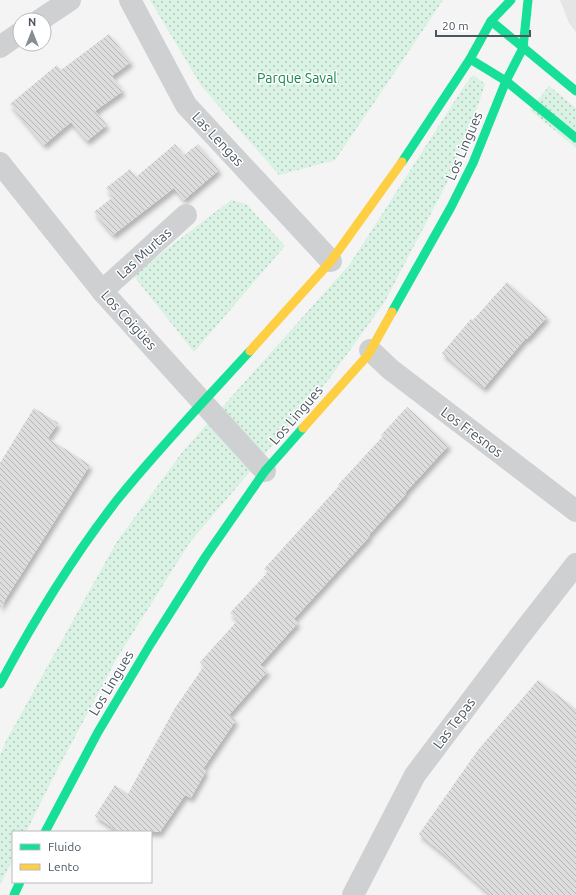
<svg xmlns="http://www.w3.org/2000/svg" width="576" height="895" viewBox="0 0 576 895" font-family="Ubuntu,sans-serif">
<defs>
<pattern id="grass-dots" width="8" height="8" patternUnits="userSpaceOnUse"><rect width="8" height="8" fill="#d9f2e3"/><path d="M2 2h.1M6 6h.1" fill="none" stroke="#b2c7bb" stroke-width="1.8" stroke-linecap="round"/></pattern>
<pattern id="building-back-hatch" width="6" height="6" patternUnits="userSpaceOnUse"><rect width="6" height="6" fill="#ddddde"/><path d="M-1 5l2 2M0 0l6 6M5-1l2 2" fill="none" stroke="#b5b6b7"/></pattern>
<filter id="shadow"><feDropShadow dx="2.5" dy="4.5" stdDeviation="2" flood-color="#0004"/></filter>
</defs>
<rect width="100%" height="100%" fill="#f4f4f4"/>
<polygon fill="#e6e5e6" points="560,0 576,0 576,32 569,23"/>
<g fill="url(#grass-dots)">
<polygon points="150,0 443,0 399,66 335,160 279,175 202,87"/>
<polygon points="473,75 485,84 478,105 449,179 384,303 329,379 190,542 117,658 55,774 26,832 13,832 13,859 0,885 0,756 6,741 116,543 183,451 350,264 465,85"/>
<polygon points="549,86 576,108 576,148 530,110"/>
<polygon points="231,200 246,204 285,246 194,352 133,275"/>
</g>
<g fill="url(#building-back-hatch)" filter="url(#shadow)">
<polygon points="109,34 131,62 112,76 123,91 95,111 107,125 87,141 71,122 44,145 10,104 57,65 61,70"/>
<polygon points="175,144 184,155 198,144 219,170 184,200 174,188 113,235 94,212 113,197 106,188 130,169 136,177"/>
<polygon points="507,282 547,317 527,339 526,338 484,388 442,353 471,319 473,320"/>
<polygon points="407,407 449,445 405,493 406,494 369,535 370,536 294,619 298,623 260,665 268,671 229,715 236,720 203,769 206,771 191,798 185,795 160,832 119,832 95,816 115,785 128,794 175,708 204,666 200,662 238,620 230,613 268,572 264,569 339,486 338,485 383,436 381,435"/>
<polygon points="34,408 58,423 48,438 90,465 0,608 0,463"/>
<polygon points="538,680 576,709 576,895 491,895 444,854 419,834 478,750"/>
</g>
<g fill="none" stroke-linecap="round" stroke-linejoin="round">
<g stroke="#ced0d2" stroke-width="22">
<polyline points="130,0 186,105 331,261"/>
<polyline points="40,20 70,0"/>
<polyline points="0,47 20,33"/>
<polyline points="0,163 102,291 265,471"/>
<polyline points="102,291 186,215"/>
<polyline points="370,350 390,369 576,511"/>
<polyline points="353,895 415,775 516,641 576,564"/>
</g>
<g stroke="#16e098" stroke-width="9">
<polyline points="491,21 576,91"/>
<polyline points="470,59 506,81 576,138"/>
<polyline points="402,162 470,59 491,21 511,0"/>
<polyline points="392,312 451,207 473,163 506,81 523,48 528,0"/>
<path d="M0 684C34 620 72 558 117 500 159 448 205 400 250 351"/>
<polyline points="45,832 98,732 151,643 206,556 265,471 303,428"/>
<polyline points="14,895 20,882"/>
</g>
<g stroke="#ffcf43" stroke-width="9">
<polyline points="250,351 331,261 402,162"/>
<polyline points="303,428 368,355 392,312"/>
</g>
</g>
<g text-anchor="middle" stroke-width="3" stroke-linejoin="round" paint-order="stroke">
<g font-size="14" fill="#17864f" stroke="#fff">
<text x="297" y="83">Parque Saval</text>
</g>
<g font-size="14" fill="#4a5661" stroke="#fff">
<text transform="translate(218 139) rotate(47)" y="5">Las Lengas</text>
<text transform="translate(464 146) rotate(-67)" y="5">Los Lingues</text>
<text transform="translate(144 253) rotate(-42)" y="5">Las Murtas</text>
<text transform="translate(129 320) rotate(48)" y="5">Los Coigües</text>
<text transform="translate(296 415) rotate(-49)" y="5">Los Lingues</text>
<text transform="translate(472 432) rotate(37)" y="5">Los Fresnos</text>
<text transform="translate(111 683) rotate(-59)" y="5">Los Lingues</text>
<text transform="translate(454 723) rotate(-53)" y="5">Las Tepas</text>
</g>
</g>
<rect x="12" y="831" width="140" height="52" fill="#ffffff" stroke="#b7bbc0"/>
<rect x="20" y="844" width="20" height="6" fill="#16e098" stroke="#b7bbc0"/>
<text x="48" y="851" font-size="12" fill="#4a5661">Fluido</text>
<rect x="20" y="864" width="20" height="6" fill="#ffcf43" stroke="#b7bbc0"/>
<text x="48" y="871" font-size="12" fill="#4a5661">Lento</text>
<g transform="translate(32 32)"><circle r="19" fill="#ffffff" stroke="#b7bbc0"/>
<path d="M0-3L7 15L0 10L-7 15Z" fill="#868d94"/>
<text y="-6" font-size="11" font-weight="bold" text-anchor="middle" fill="#4a5661">N</text>
</g>
<path d="M436 30v6h94v-6" fill="none" stroke="#4a5661" stroke-width="2"/>
<text x="442" y="30" font-size="12" fill="#4a5661" stroke="#ffffff" stroke-width="3" paint-order="stroke">20 m</text>
</svg>
